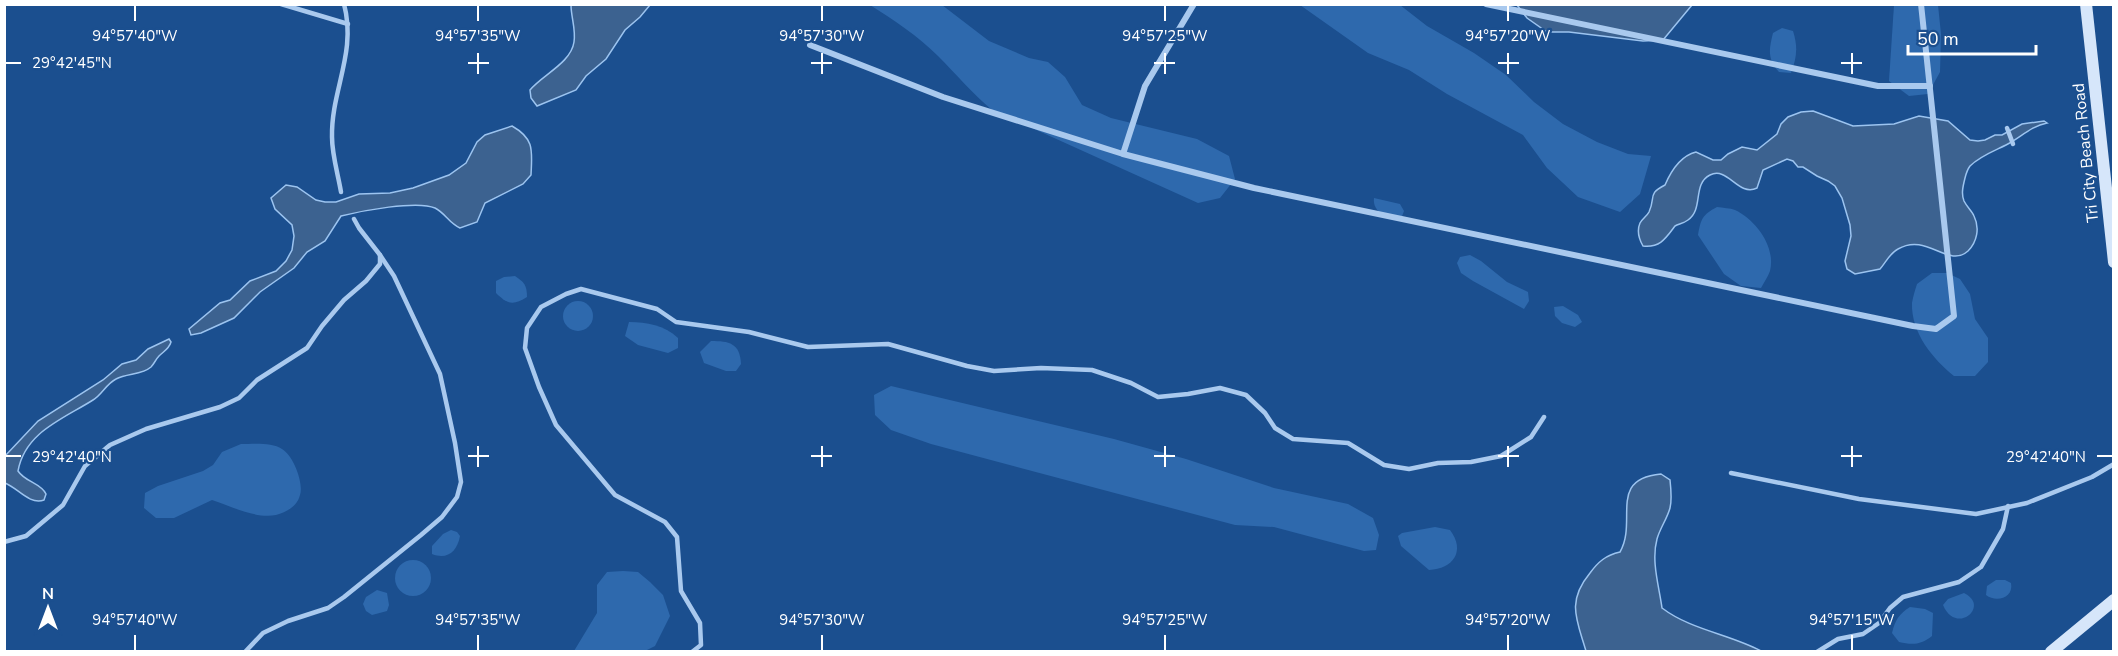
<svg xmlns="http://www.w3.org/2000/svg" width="2118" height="656" viewBox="0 0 2118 656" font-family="'Nunito Sans',sans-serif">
<rect width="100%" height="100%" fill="#1b4f8f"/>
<g fill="#2e69ad">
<path d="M870 5H942L989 41 1029 58 1048 62 1065 77 1082 105 1111 118 1197 139 1229 156 1235 179 1220 198 1198 203 992 110C972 93 956 74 938 56 918 36 894 20 870 5Z"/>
<polygon points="1300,5 1400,5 1427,26 1474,53 1506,75 1534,102 1563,124 1597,142 1628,154 1651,156 1640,194 1620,212 1578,197 1547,168 1523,135 1447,94 1409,70 1368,53"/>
<polygon points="1894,5 1938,5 1941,34 1940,72 1928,94 1909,96 1889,81"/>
<path d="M1782 28 1793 31C1798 47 1797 57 1791 73L1779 72C1767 59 1769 49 1773 33Z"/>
<path d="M1374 198 1400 204 1404 211 1401 219C1389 219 1372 213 1374 198Z"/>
<path d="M1717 207C1723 208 1730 208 1735 210 1756 220 1776 247 1770 271 1768 277 1764 282 1761 288L1741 286 1724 274 1698 235C1701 219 1702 215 1717 207Z"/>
<polygon points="1470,255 1481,261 1507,282 1528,292 1529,301 1524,309 1473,281 1461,273 1457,263 1460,257"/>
<path d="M1932 273H1947L1960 279 1970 294 1975 319 1988 338V362L1975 376H1954C1933 359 1911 333 1912 303 1913 297 1915 290 1917 284Z"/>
<path d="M515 276C524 282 527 285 527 297 513 306 507 304 496 293V281L504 277Z"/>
<circle cx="578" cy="316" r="15"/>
<polygon points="1563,306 1578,315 1582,322 1575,327 1562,323 1555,316 1554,307"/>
<path d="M629 322C647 322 664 325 678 338V348L668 353 638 345 625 336Z"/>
<path d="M711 341C729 341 740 343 741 364L736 371H726L704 363 700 352Z"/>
<polygon points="891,386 1114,439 1186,459 1274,488 1348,504 1373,518 1379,535 1376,550 1364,551 1274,527 1235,525 931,444 891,430 875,415 874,395"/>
<path d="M241 444C253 444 272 442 282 449 293 455 304 483 300 495 297 507 286 512 276 515 255 519 231 506 212 500L174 518H156L144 508 145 493 158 486 203 471 213 465 222 452Z"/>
<path d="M1435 527 1450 530C1466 551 1453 569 1429 570L1401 546 1398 536 1402 533Z"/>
<path d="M451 530 457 532 460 536C457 552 447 560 432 554V546L443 534Z"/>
<circle cx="413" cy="578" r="18"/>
<polygon points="623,571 638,572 650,582 663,595 670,616 655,646 645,651 574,651 597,613 597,585 607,572"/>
<path d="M1996 580H2005L2011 583C2014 598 1996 603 1986 595L1987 586Z"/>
<polygon points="377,590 387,593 389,605 387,611 372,615 366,611 363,604 366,597"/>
<path d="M1964 593C1991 606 1956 636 1943 605L1948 599Z"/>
<path d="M1910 607 1925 609 1933 613 1932 636C1921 645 1912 645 1899 642L1892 633C1895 620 1899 614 1910 607Z"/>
</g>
<g fill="#3c6290" stroke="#9cc4f0" stroke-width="1.5">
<path d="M571 5H650L640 17 625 30 606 59 586 76 576 90 537 106 531 98 530 90C542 75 571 63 574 42 576 29 571 17 571 5Z"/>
<polygon points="1517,5 1692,5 1663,40 1643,41 1569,32 1547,32 1527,18"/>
<path d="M1813 111 1853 126 1894 124 1919 116 1948 121 1970 140 1978 141 1985 140 1995 135H2002L2022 124 2044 121 2047 123C2031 126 2020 138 2006 145 1994 151 1980 156 1970 166 1967 170 1966 174 1965 178 1963 186 1961 194 1964 201 1967 207 1972 211 1974 216 1980 228 1977 242 1968 251 1948 269 1927 232 1898 249 1890 253 1886 262 1880 269L1855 274 1847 269 1845 261 1851 236 1850 225 1842 198 1835 186 1828 181 1817 176 1803 167H1798L1793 161 1787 159 1763 170 1757 188C1738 197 1728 166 1710 175 1692 184 1704 209 1688 220 1684 223 1679 224 1675 226 1666 238 1660 248 1643 246 1639 239 1637 230 1640 223 1642 219 1647 216 1649 212 1656 197 1647 194 1665 185 1671 171 1680 156 1696 152L1713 160H1721L1728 154 1742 147 1757 150 1777 134 1781 124 1788 117 1801 112Z"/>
<path d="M512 126C535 139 532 151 531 175L523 184 485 203 477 222 460 228C449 223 445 213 435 208 417 200 361 211 341 216L325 241 307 252 294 268 260 292 234 318 201 333 191 335 189 329 220 303 230 300 250 281 276 271 286 261 292 250 294 236 292 225 275 209 271 198 286 185 297 187 316 200 325 202H336L359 194 390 193 413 188 449 175 466 163 477 142 485 135Z"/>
<path d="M169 339 171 342C169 349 164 351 159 356 156 359 154 364 151 367 142 375 127 373 116 379 106 384 102 395 93 400 63 419 25 432 18 471 25 482 41 483 46 494L44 500C29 505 18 488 5 483V456L38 421 103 380 122 364 136 360 148 349Z"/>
<path d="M1661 474 1670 480C1671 489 1672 500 1670 508 1667 519 1660 528 1657 539 1651 561 1659 586 1662 608 1691 630 1729 634 1761 651H1586C1577 620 1566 602 1590 573 1598 562 1606 555 1620 552 1638 521 1607 479 1661 474Z"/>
</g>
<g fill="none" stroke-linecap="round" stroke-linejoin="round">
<g stroke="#a9c9ee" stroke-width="4.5">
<polyline points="281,4 348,24"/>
<polyline points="2007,128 2013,144"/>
<path d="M341 192C338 174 332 155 332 137 331 90 357 53 344 4"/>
<polyline points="1731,473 1859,499 1976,514 2027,503 2092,477 2114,464"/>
<polyline points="4,542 26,536 63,505 85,466 110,445 146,429 220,407 239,398 257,380 307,348 322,326 344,300 366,281 380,264 380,255 359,228 354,219"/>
<polyline points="245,652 263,633 288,621 328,608 344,597 421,535 442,517 457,497 461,482 455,443 440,374 394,276 380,255"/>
<polyline points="692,652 701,645 700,623 681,591 677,537 665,522 615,495 556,425 539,387 525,348 527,328 541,307 566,294 581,289 657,309 676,322 749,332 808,347 888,344 967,366 994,371 1041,368 1092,370 1131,383 1158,397 1188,394 1220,388 1246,395 1265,413 1275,428 1293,439 1348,443 1384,465 1409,469 1438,463 1471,462 1501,456 1531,437 1544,417"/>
<polyline points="1817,652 1838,639 1863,634 1879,623 1890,608 1903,597 1959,582 1981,567 2003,529 2008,506"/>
</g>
<g stroke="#a9c9ee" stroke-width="6">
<polyline points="1486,4 1878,86 1930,86"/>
<polyline points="810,45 943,97 1123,154 1254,188 1913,326 1936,329 1954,316 1921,4"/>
<polyline points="1123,154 1145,86 1194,4"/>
</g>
<g stroke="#d6e6fa" stroke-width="12">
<polyline points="2086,4 2114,262"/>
<polyline points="2051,652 2114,600"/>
</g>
</g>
<path fill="none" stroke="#fff" stroke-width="2" d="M135 6V21M478 6V21M822 6V21M1165 6V21M1508 6V21M478 53V74M822 53V74M1165 53V74M1508 53V74M1852 53V74M6 63H21M468 63H489M811 63H832M1154 63H1175M1498 63H1519M1841 63H1862M478 446V467M822 446V467M1165 446V467M1508 446V467M1852 446V467M6 456H21M468 456H489M811 456H832M1154 456H1175M1498 456H1519M1841 456H1862M2097 456H2112M135 635V650M478 635V650M822 635V650M1165 635V650M1508 635V650M1852 635V650"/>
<g text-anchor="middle" stroke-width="4.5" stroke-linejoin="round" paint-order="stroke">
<g font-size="16" fill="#fff" stroke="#1b4f8f">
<text transform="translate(2085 153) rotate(-96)" y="6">Tri City Beach Road</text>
</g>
</g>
<g font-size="15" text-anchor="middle" fill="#fff" stroke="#1b4f8f" stroke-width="4.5" stroke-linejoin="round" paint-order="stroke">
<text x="135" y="41">94°57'40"W</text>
<text x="478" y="41">94°57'35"W</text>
<text x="822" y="41">94°57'30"W</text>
<text x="1165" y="41">94°57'25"W</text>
<text x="1508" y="41">94°57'20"W</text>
<text x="72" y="68">29°42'45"N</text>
<text x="72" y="462">29°42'40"N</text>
<text x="2046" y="462">29°42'40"N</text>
<text x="135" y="625">94°57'40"W</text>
<text x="478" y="625">94°57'35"W</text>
<text x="822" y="625">94°57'30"W</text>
<text x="1165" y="625">94°57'25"W</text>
<text x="1508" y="625">94°57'20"W</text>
<text x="1852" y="625">94°57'15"W</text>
</g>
<rect width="2118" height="656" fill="none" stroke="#ffffff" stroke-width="12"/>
<g transform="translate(48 608)" stroke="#1b4f8f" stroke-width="4.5" paint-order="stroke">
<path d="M0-4.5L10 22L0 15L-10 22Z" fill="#ffffff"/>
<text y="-9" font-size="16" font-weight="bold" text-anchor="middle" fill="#ffffff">N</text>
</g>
<path d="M1908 45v9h128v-9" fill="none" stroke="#ffffff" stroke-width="3"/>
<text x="1917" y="45" font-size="18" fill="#ffffff" stroke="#1b4f8f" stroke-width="4.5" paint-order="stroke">50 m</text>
</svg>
